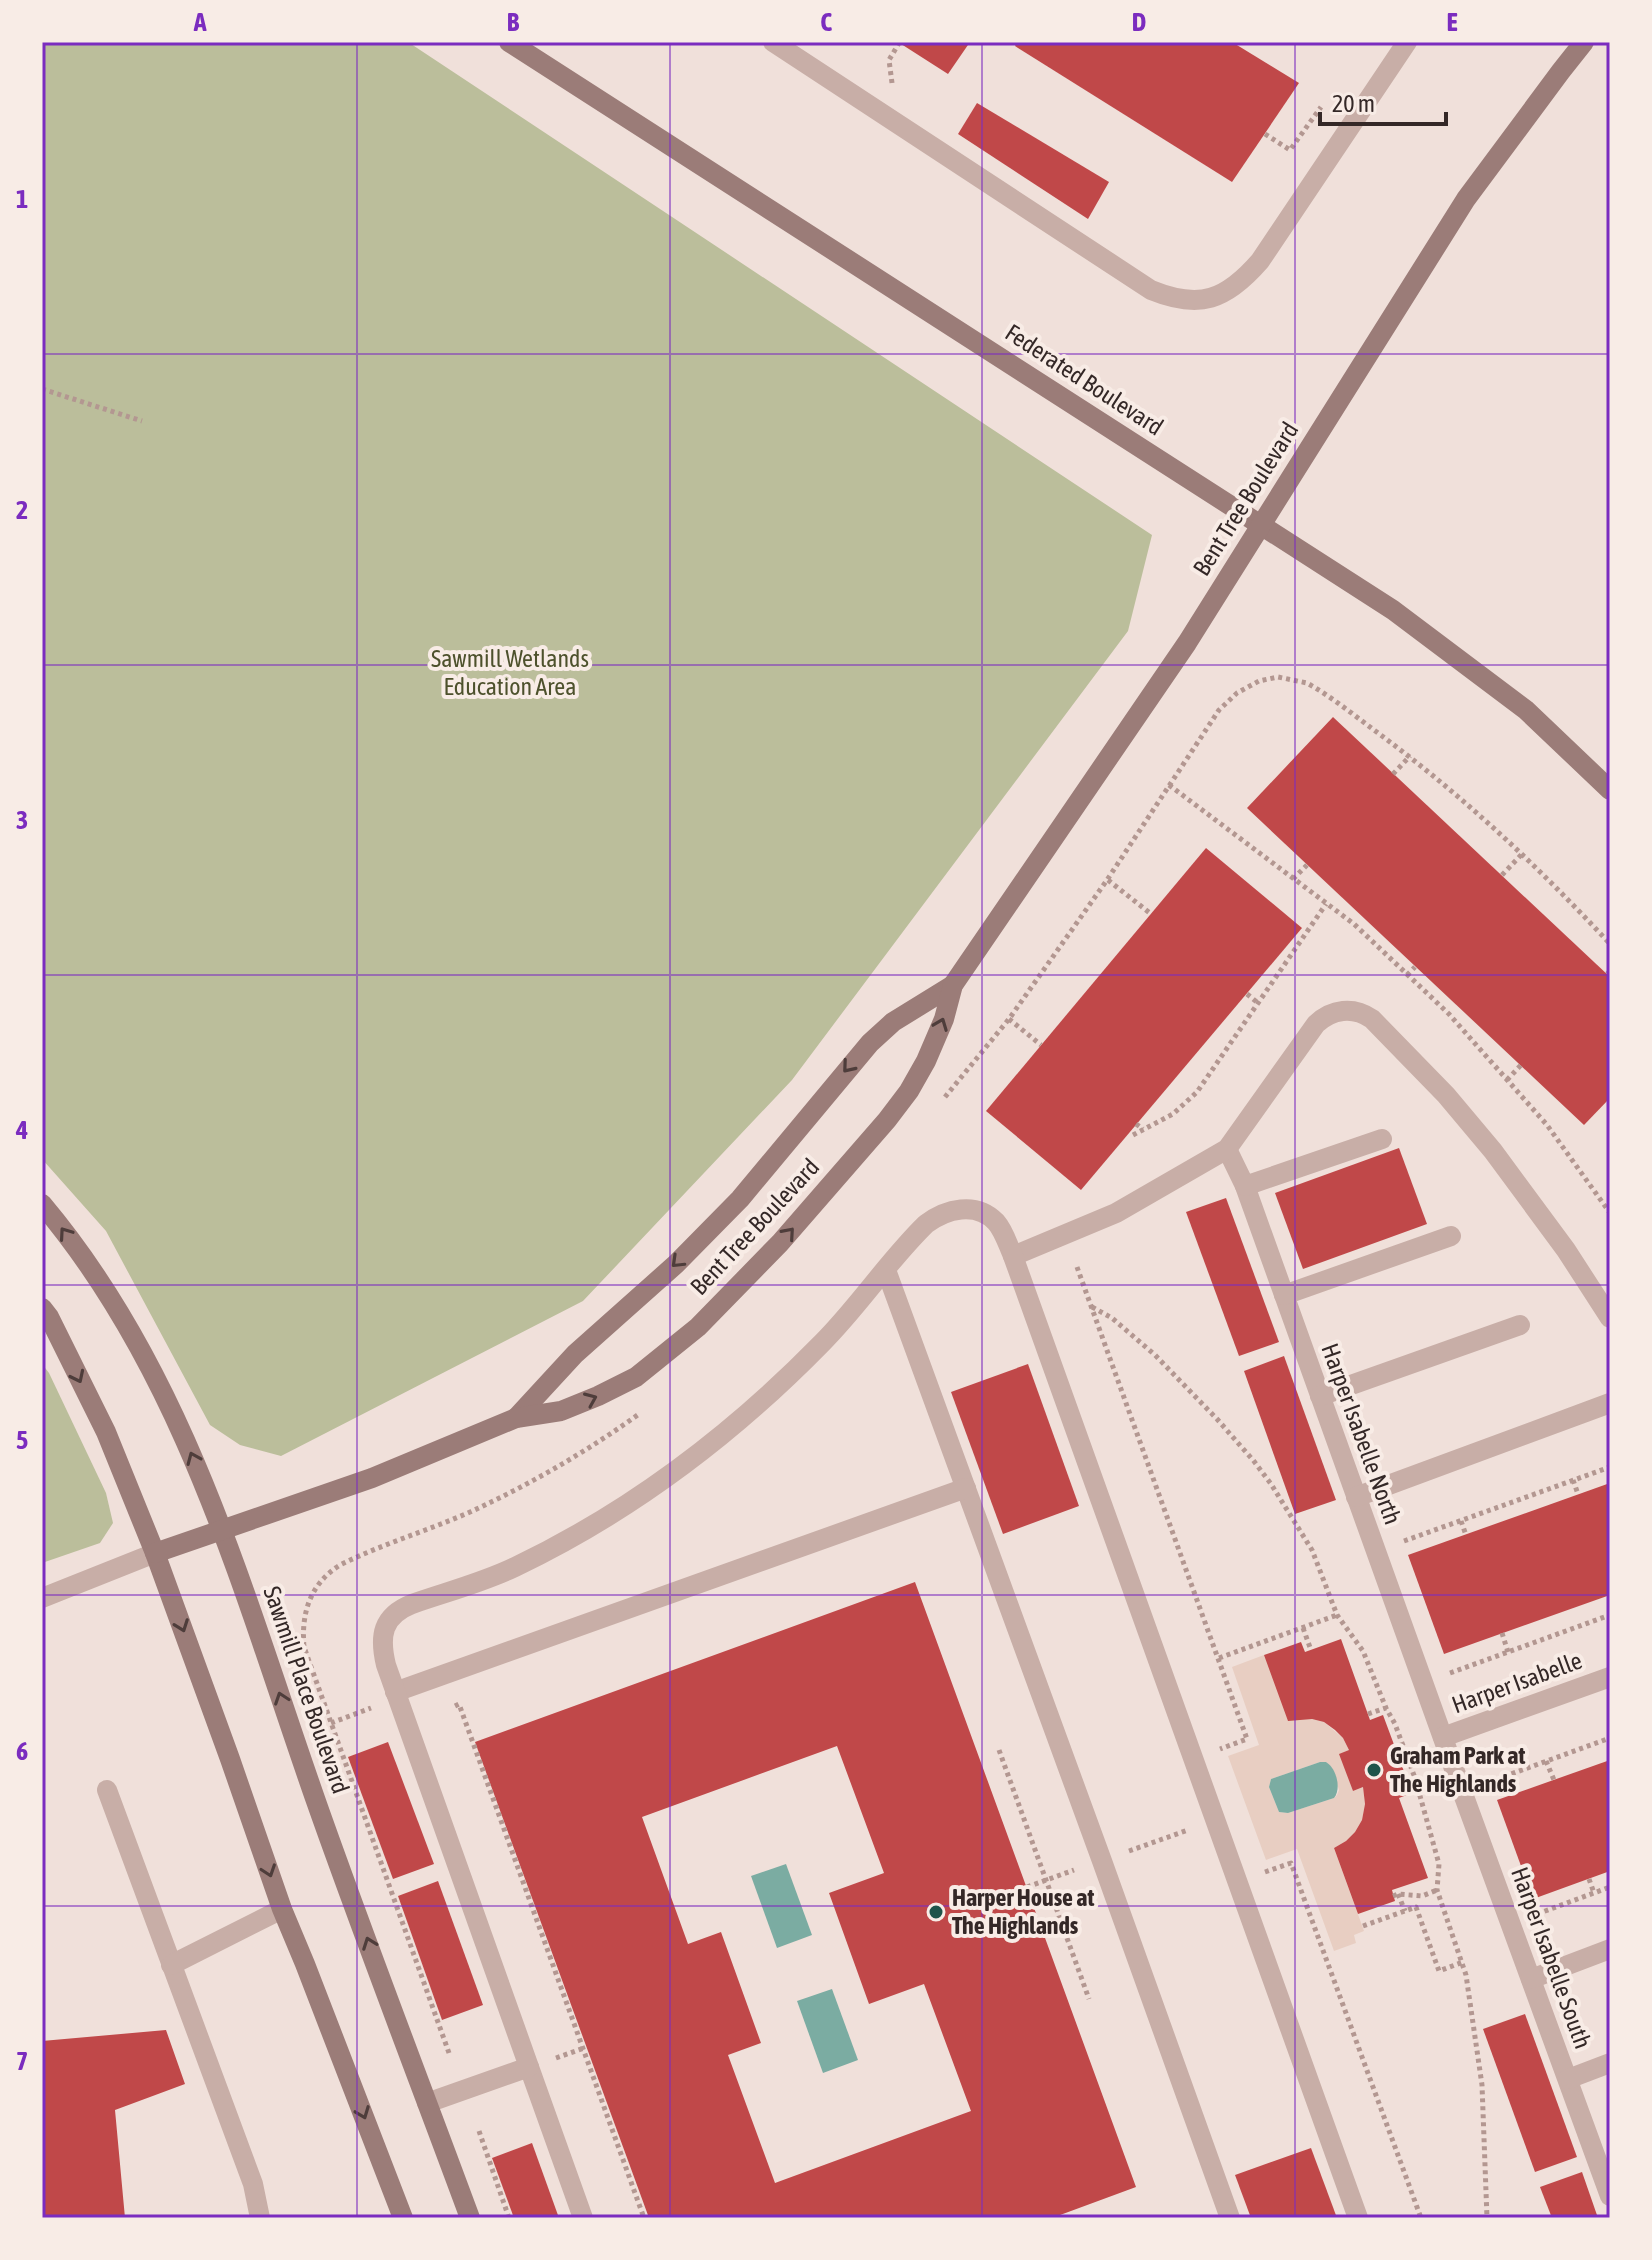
<svg xmlns="http://www.w3.org/2000/svg" width="1652" height="2260" viewBox="0 0 1652 2260" font-family="'Asap Condensed',sans-serif">
<rect width="100%" height="100%" fill="#f0e0da"/>
<g fill="#bbbe9b">
<polygon points="42,42 408,42 1152,535 1128,631 792,1080 583,1301 281,1456 240,1445 210,1425 106,1231 42,1159"/>
<polygon points="42,1364 49,1373 106,1493 113,1523 100,1543 42,1563"/>
</g>
<path fill="#e8cec2" fill-rule="evenodd" d="M1264 1655 1312 1719 1324 1722 1343 1738 1349 1750 1340 1754 1353 1791 1363 1787 1365 1804 1362 1820 1355 1832 1346 1841 1334 1848 1364 1931 1354 1935 1356 1943 1334 1951 1297 1849 1266 1860 1228 1756 1259 1745 1232 1667ZM1320 1762H1326L1332 1768 1339 1790 1337 1795 1334 1798 1288 1813 1279 1812 1269 1787 1271 1779Z"/>
<g fill="#7baca2">
<path d="M1320 1762H1326C1336 1768 1342 1788 1334 1798L1288 1813 1279 1812 1269 1787 1271 1779Z"/>
<polygon points="786,1864 812,1935 777,1948 751,1876"/>
<polygon points="832,1989 858,2060 823,2073 797,2001"/>
</g>
<g fill="#c04849" fill-rule="evenodd">
<polygon points="898,42 970,42 948,74"/>
<polygon points="1017,42 1232,42 1299,83 1232,182 1015,46"/>
<polygon points="977,103 1109,182 1088,219 958,134"/>
<polygon points="1333,717 1610,977 1610,1098 1584,1125 1247,808"/>
<polygon points="1206,848 1302,928 1081,1190 986,1111"/>
<polygon points="1399,1148 1427,1224 1303,1269 1275,1193"/>
<polygon points="1226,1198 1279,1342 1239,1356 1186,1212"/>
<polygon points="1284,1356 1336,1500 1295,1514 1244,1371"/>
<polygon points="1028,1364 1079,1506 1003,1534 951,1392"/>
<polygon points="1610,1483 1610,1595 1444,1654 1408,1555"/>
<path d="M915 1582 1136 2187 1052 2218H649L475 1742ZM837 1746 884 1873 829 1893 869 2004 924 1984 971 2111 775 2183 728 2055 761 2043 721 1932 688 1944 642 1817Z"/>
<polygon points="1341,1639 1370,1720 1383,1715 1412,1793 1399,1798 1428,1878 1392,1890 1395,1901 1358,1914 1334,1848 1346,1841 1355,1832 1362,1820 1365,1804 1363,1787 1353,1791 1339,1754 1349,1750 1343,1738 1335,1730 1324,1722 1312,1719 1288,1721 1264,1655 1301,1642 1305,1652"/>
<polygon points="388,1742 434,1864 393,1879 348,1757"/>
<polygon points="1610,1760 1610,1871 1533,1899 1497,1800"/>
<polygon points="438,1881 483,2005 442,2020 398,1896"/>
<polygon points="1525,2014 1577,2157 1535,2172 1483,2029"/>
<polygon points="166,2030 185,2084 115,2110 125,2218 42,2218 42,2041"/>
<polygon points="532,2143 559,2218 514,2218 492,2158"/>
<polygon points="1311,2148 1337,2218 1251,2218 1235,2175"/>
<polygon points="1582,2172 1598,2218 1552,2218 1540,2187"/>
</g>
<g fill="none" stroke-linecap="round" stroke-linejoin="round">
<g stroke="#b39791" stroke-width="5" stroke-dasharray="4 4" stroke-linecap="butt">
<polyline points="892,83 889,60 899,43"/>
<polyline points="1265,134 1290,150 1321,107"/>
<polyline points="42,389 142,421"/>
<polyline points="1393,774 1410,756"/>
<polyline points="1169,785 1354,924 1449,1014 1547,1125 1610,1213"/>
<polyline points="1502,875 1522,854"/>
<polyline points="1293,879 1307,865"/>
<polyline points="1108,880 1151,914"/>
<polyline points="1607,974 1610,971"/>
<polyline points="1407,975 1415,967"/>
<polyline points="1247,994 1258,1003"/>
<polyline points="1009,1019 1041,1045"/>
<polyline points="1507,1080 1521,1065"/>
<path d="M945 1097 1009 1019 1107 880 1219 710 1237 693 1259 681 1278 677 1307 683C1332 697 1355 716 1378 733 1462 795 1539 867 1610 944"/>
<polyline points="1136,1124 1143,1129"/>
<polyline points="1133,1135 1173,1114 1197,1092 1326,904"/>
<polyline points="1077,1267 1247,1739 1220,1749"/>
<polyline points="1092,1307 1112,1318 1155,1355 1217,1419 1253,1460 1271,1484 1312,1550 1337,1615 1363,1651 1386,1708 1395,1724 1415,1778 1439,1864 1437,1890 1466,1975 1482,2085 1487,2218"/>
<polyline points="1573,1480 1578,1494"/>
<polyline points="1461,1521 1466,1535"/>
<polyline points="1404,1541 1610,1467"/>
<polyline points="1303,1628 1311,1650"/>
<polyline points="1502,1633 1508,1652"/>
<polyline points="1219,1658 1337,1615"/>
<polyline points="1450,1673 1610,1615"/>
<polyline points="455,1706 459,1704 644,2218"/>
<polyline points="1368,1714 1386,1708"/>
<polyline points="331,1723 371,1708"/>
<polyline points="999,1750 1089,1999"/>
<polyline points="1546,1761 1554,1780"/>
<polyline points="1489,1782 1610,1738"/>
<polyline points="1129,1851 1188,1830"/>
<polyline points="1265,1872 1291,1863 1421,2218"/>
<polyline points="1589,1879 1594,1893"/>
<polyline points="1027,1887 1074,1870"/>
<polyline points="1398,1894 1405,1911"/>
<polyline points="1393,1896 1398,1894 1422,1896 1437,1890"/>
<polyline points="1537,1914 1610,1887"/>
<polyline points="1363,1926 1416,1907 1439,1971 1463,1962"/>
<path d="M449 2053 304 1647C301 1613 310 1584 340 1565 382 1544 427 1531 470 1512 529 1485 586 1452 639 1414"/>
<polyline points="556,2058 584,2048"/>
<polyline points="479,2131 509,2218"/>
</g>
<g stroke="#c8aea7" stroke-width="20">
<path d="M773 42 1151 290C1200 310 1226 300 1260 261L1407 42"/>
<polyline points="1227,1149 1245,1186 1462,1791 1610,2196"/>
<polyline points="1245,1186 1382,1139"/>
<path d="M1013 1256 1116 1213 1227 1149 1316 1024C1332 1009 1353 1006 1372 1019L1446 1095 1493 1151 1566 1250 1610 1318"/>
<polyline points="886,1270 1102,1861 1230,2218"/>
<polyline points="1284,1295 1451,1236"/>
<polyline points="1320,1396 1520,1325"/>
<polyline points="1356,1497 1610,1403"/>
<polyline points="395,1692 966,1488"/>
<polyline points="1443,1737 1610,1677"/>
<polyline points="107,1790 253,2184 260,2218"/>
<polyline points="171,1965 282,1909"/>
<polyline points="1531,1979 1610,1949"/>
<polyline points="529,2067 583,2218"/>
<polyline points="1568,2079 1610,2063"/>
<path d="M427 2103 529 2067 386 1665C379 1636 382 1616 412 1604 446 1592 482 1583 515 1567 630 1512 733 1434 822 1343 859 1306 888 1261 926 1224 946 1209 976 1201 996 1222 1004 1231 1008 1245 1013 1256L1358 2218"/>
</g>
<polyline stroke="#c8aea7" stroke-width="20" points="42,1598 155,1553"/>
<g stroke="#9b7c78" stroke-width="20">
<polyline points="509,42 1393,610 1526,710 1610,790"/>
<path d="M42 1204C187 1376 244 1597 317 1804 366 1943 419 2080 470 2218"/>
<polyline points="42,1308 49,1317 106,1432 155,1553 230,1759 282,1909 305,1964 403,2218"/>
<polyline points="516,1418 575,1354 676,1264 740,1199 870,1043 893,1022 953,985"/>
<polyline points="155,1553 372,1478 516,1418 561,1411 598,1396 636,1377 698,1327 780,1243 887,1120 909,1091 926,1061 944,1019 953,985 1187,643 1466,199 1561,71 1584,42"/>
</g>
</g>
<defs><path id="oneway-chevron" d="M-2-3.5L2.5 0L-2 3.5" fill="none" stroke-width="1.6" stroke-linecap="round" stroke-linejoin="round" transform="scale(2)"/></defs>
<g stroke="#4e3d3b">
<use href="#oneway-chevron" transform="translate(941 1024) rotate(-69)"/>
<use href="#oneway-chevron" transform="translate(848 1067) rotate(130)"/>
<use href="#oneway-chevron" transform="translate(65 1233) rotate(-125)"/>
<use href="#oneway-chevron" transform="translate(789 1233) rotate(-49)"/>
<use href="#oneway-chevron" transform="translate(677 1262) rotate(136)"/>
<use href="#oneway-chevron" transform="translate(78 1377) rotate(64)"/>
<use href="#oneway-chevron" transform="translate(591 1399) rotate(-23)"/>
<use href="#oneway-chevron" transform="translate(193 1458) rotate(-113)"/>
<use href="#oneway-chevron" transform="translate(182 1626) rotate(70)"/>
<use href="#oneway-chevron" transform="translate(281 1698) rotate(-109)"/>
<use href="#oneway-chevron" transform="translate(269 1871) rotate(71)"/>
<use href="#oneway-chevron" transform="translate(369 1943) rotate(-110)"/>
<use href="#oneway-chevron" transform="translate(363 2113) rotate(69)"/>
</g>
<path fill="none" stroke="#7b2cbf" stroke-width="2" stroke-opacity="0.55" d="M357 42V2218M670 42V2218M982 42V2218M1295 42V2218M42 354H1610M42 665H1610M42 975H1610M42 1285H1610M42 1595H1610M42 1906H1610"/>
<g fill="#1f544a" stroke="#f8ece6" stroke-width="3">
<circle cx="1374" cy="1770" r="8"/>
<circle cx="936" cy="1912" r="8"/>
</g>
<g text-anchor="middle" stroke-width="8" stroke-linejoin="round" paint-order="stroke">
<g font-size="24" fill="#342827" stroke="#f8ece6">
<text transform="translate(1084 380) rotate(33)" y="8">Federated Boulevard</text>
<text transform="translate(1246 499) rotate(-58)" y="8">Bent Tree Boulevard</text>
<text transform="translate(755 1227) rotate(-47)" y="8">Bent Tree Boulevard</text>
<text transform="translate(1361 1434) rotate(70)" y="8">Harper Isabelle North</text>
<text transform="translate(1517 1683) rotate(-20)" y="8">Harper Isabelle</text>
<text transform="translate(306 1690) rotate(71)" y="8">Sawmill Place Boulevard</text>
<text transform="translate(1551 1958) rotate(70)" y="8">Harper Isabelle South</text>
</g>
<g font-size="24" fill="#4d512c" stroke="#f8ece6">
<text x="510" y="667">Sawmill Wetlands<tspan x="510" dy="28">Education Area</tspan></text>
</g>
<g font-size="24" font-weight="bold" fill="#342827" stroke="#f8ece6" text-anchor="start">
<text x="1390" y="1764">Graham Park at<tspan x="1390" dy="28">The Highlands</tspan></text>
<text x="952" y="1906">Harper House at<tspan x="952" dy="28">The Highlands</tspan></text>
</g>
</g>
<rect width="1652" height="2260" fill="none" stroke="#f8ece6" stroke-width="88"/>
<path d="M1320 112v12h126v-12" fill="none" stroke="#342827" stroke-width="4"/>
<text x="1332" y="112" font-size="24" fill="#342827" stroke="#f8ece6" stroke-width="6" paint-order="stroke">20 m</text>
<rect x="44" y="44" width="1564" height="2172" fill="none" stroke="#7b2cbf" stroke-width="3"/>
<g font-size="26" text-anchor="middle" font-weight="bold" fill="#7b2cbf">
<text x="200" y="31">A</text>
<text x="513" y="31">B</text>
<text x="826" y="31">C</text>
<text x="1139" y="31">D</text>
<text x="1452" y="31">E</text>
<text x="22" y="208">1</text>
<text x="22" y="519">2</text>
<text x="22" y="829">3</text>
<text x="22" y="1139">4</text>
<text x="22" y="1449">5</text>
<text x="22" y="1760">6</text>
<text x="22" y="2070">7</text>
</g>
</svg>
